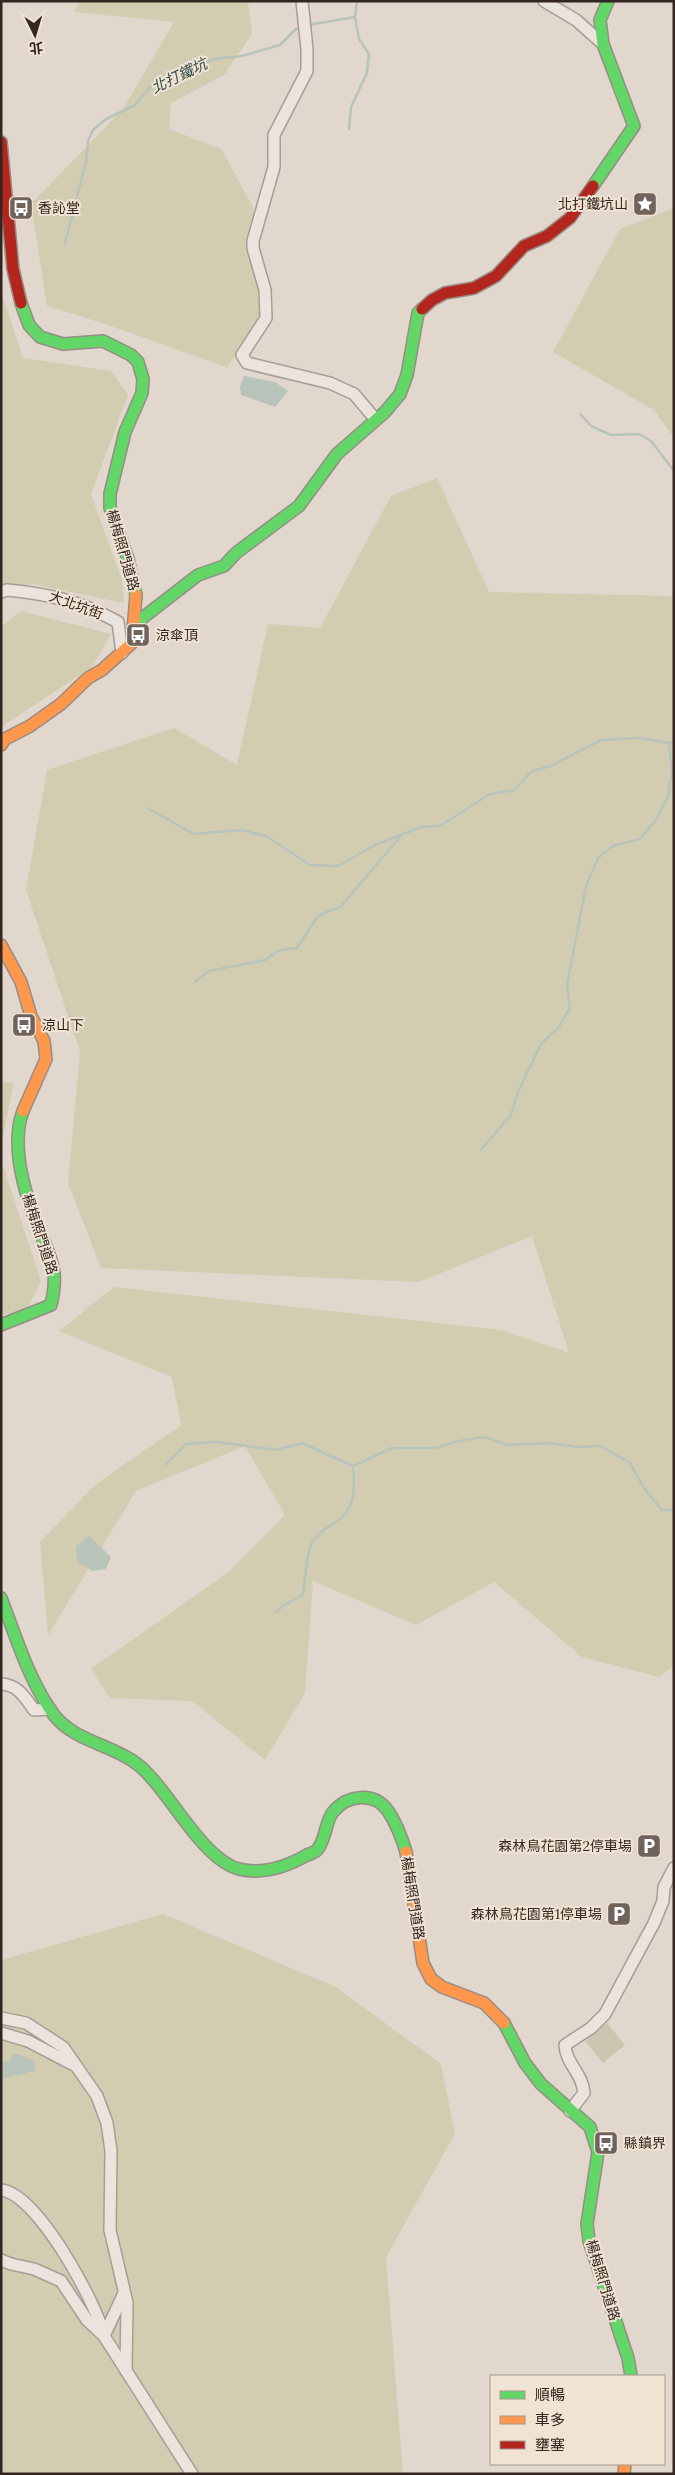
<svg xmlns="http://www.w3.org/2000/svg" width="675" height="2475" viewBox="0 0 675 2475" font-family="Lora,'Noto Sans TC',serif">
<rect width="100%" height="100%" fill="#e1d7cd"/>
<g fill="#d2ccb1">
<path d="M80 1H248L252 34 224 75 171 103 169 129 221 149 253 207 265 314 227 367C167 347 108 323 47 306L31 204 123 109 174 22 74 12Z"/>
<polygon points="674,208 674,438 654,410 553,352 620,229"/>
<polygon points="1,292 23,358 111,371 128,395 91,494 122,580 124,603 32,584 1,591"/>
<polygon points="437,478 489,592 674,596 674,1666 659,1677 582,1657 494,1582 416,1625 313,1581 305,1693 265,1760 192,1701 110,1698 91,1669 227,1573 285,1515 245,1446 136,1491 48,1635 40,1542 95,1485 181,1425 172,1377 59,1331 114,1287 501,1330 569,1353 532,1236 419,1282 101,1268 68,1183 80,1052 26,890 47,770 174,728 237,765 268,624 320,628 391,496"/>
<polygon points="21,611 111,634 92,667 1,727 1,626"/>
<polygon points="1,1082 14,1083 1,1145"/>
<polygon points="1,1160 41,1281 26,1311 1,1315"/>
<polygon points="163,1914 336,1987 441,2064 455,2134 386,2257 403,2474 1,2474 1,1960"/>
</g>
<polygon fill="#ccc6b0" points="607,2023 625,2045 603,2063 585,2041"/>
<g fill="#b8c4ba">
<polygon points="244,376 275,382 288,391 275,407 241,395 240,387"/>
<polygon points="89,1536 111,1557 106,1569 92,1571 77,1562 76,1547"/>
<polygon points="12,2054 19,2054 34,2060 35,2071 1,2079 1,2063 5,2061 10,2061"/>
</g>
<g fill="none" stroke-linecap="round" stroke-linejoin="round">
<g stroke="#b8c4ba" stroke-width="2.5">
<polyline points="308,25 355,17 357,1"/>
<polyline points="349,129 351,107 367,73 369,54 359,39 355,18"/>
<polyline points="65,243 86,162 88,141 93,130 106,119 135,105 150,87 188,68 215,59 242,56 280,45 296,29 302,27"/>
<polyline points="580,414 591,426 611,435 639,434 651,441 674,471"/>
<polyline points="147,808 194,834 241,830 266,836 310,865 338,866 375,845 421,827 440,826 490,794 514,790 532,771 551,766 601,740 640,738 669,743 674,741"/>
<polyline points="196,981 209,971 265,960 280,950 297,948 318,916 341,906 400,837"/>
<polyline points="481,1150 511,1115 518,1092 541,1044 558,1028 570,1008 567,985 586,886 598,858 613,846 640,839 656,820 668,796 672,771 669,744"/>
<polyline points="166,1464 186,1444 217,1442 276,1450 302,1443 353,1466 392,1448 436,1448 458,1441 484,1437 508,1445 549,1443 577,1447 601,1446 630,1463 644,1488 662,1510 674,1510"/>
<path d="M276 1612 284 1605 303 1595C305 1582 306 1556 311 1545 316 1534 323 1530 333 1524 356 1511 355 1489 353 1466"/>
</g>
<defs>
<g id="street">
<polyline points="302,1 307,49 307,71 274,135 274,167 253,241 253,248 265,290 266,318 242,355 247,363 330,383 354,394 376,420"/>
<polyline points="544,1 576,20 603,44"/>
<path d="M1 592 7 590C49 594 80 601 118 622L122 653"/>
<path d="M1 1684C18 1685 24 1696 34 1710L50 1709"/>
<polyline points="1,2018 26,2023 63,2047 97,2096 107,2123 111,2151 110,2230 127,2303 126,2371"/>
<polyline points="1,2033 28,2041 72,2064"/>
<path d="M570 2111 584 2093C582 2072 566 2064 565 2045L591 2028 605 2014 654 1923 663 1901 664 1887 674 1868"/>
<path d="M1 2190C37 2193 97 2304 104 2336"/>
<polyline points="1,2260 11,2264 34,2269 61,2281 87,2320 104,2336 192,2474"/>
<polyline points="104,2336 124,2293"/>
</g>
<g id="fast">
<polyline points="593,186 634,126 603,44 600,20 608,1"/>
<polyline points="21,303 29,325 40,337 63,344 103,341 131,355 138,362 143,379 142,393 125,432 110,494 110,508 128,559 136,595"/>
<polyline points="136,623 198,575 224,566 236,553 299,506 337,454 385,412 400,394 407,375 418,313 422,309"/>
<path d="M1 1325 51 1305C54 1292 56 1280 53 1267 50 1254 43 1240 38 1227 25 1195 10 1145 23 1111"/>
<path d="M1 1598C16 1637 29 1681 54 1715 76 1744 121 1745 146 1772 172 1797 204 1860 239 1869 263 1875 286 1867 307 1855 310 1854 315 1852 317 1850 326 1840 325 1822 333 1812 347 1795 374 1791 388 1811 396 1823 402 1838 406 1852"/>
<polyline points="504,2023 525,2063 541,2084 590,2127 598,2152 587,2224 589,2241 628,2358 631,2376"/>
</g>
<g id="slow">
<polyline points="1,745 5,739 30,726 61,704 88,678 102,670 132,643 136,595"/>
<polyline points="1,945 21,982 31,1016 44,1041 46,1059 23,1111"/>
<polyline points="406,1852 423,1963 431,1979 442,1987 484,2003 504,2023"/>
<polyline points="624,2474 625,2464"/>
</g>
<g id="jam">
<polyline points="1,142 13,269 21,303"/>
<polyline points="422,309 432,300 445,293 474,288 496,276 524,246 547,236 570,218 593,186"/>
</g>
</defs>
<use href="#street" stroke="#a69d96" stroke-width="14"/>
<use href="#fast" stroke="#968d86" stroke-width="14"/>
<use href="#slow" stroke="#968d86" stroke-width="14"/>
<use href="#jam" stroke="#968d86" stroke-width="14"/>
<use href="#street" stroke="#eae4dd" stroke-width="11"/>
<use href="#fast" stroke="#63d668" stroke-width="11"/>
<use href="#slow" stroke="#ff974d" stroke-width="11"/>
<use href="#jam" stroke="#b3261e" stroke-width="11"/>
</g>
<defs>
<symbol id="sight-square" viewBox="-11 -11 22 22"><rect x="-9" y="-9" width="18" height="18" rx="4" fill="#70635c" stroke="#f1e3d3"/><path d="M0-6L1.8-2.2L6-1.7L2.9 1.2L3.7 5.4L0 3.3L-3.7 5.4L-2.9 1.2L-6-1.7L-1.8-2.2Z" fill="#fff"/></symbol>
<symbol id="bus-square" viewBox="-11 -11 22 22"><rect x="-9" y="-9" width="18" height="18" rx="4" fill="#70635c" stroke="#f1e3d3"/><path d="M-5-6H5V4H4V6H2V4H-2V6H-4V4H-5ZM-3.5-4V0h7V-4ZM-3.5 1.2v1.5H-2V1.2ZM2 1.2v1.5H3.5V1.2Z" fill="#fff"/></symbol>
<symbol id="parking-square" viewBox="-11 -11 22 22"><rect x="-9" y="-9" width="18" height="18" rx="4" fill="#70635c" stroke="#f1e3d3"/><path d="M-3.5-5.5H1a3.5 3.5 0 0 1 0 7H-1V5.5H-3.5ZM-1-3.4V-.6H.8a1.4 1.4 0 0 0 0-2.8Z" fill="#fff"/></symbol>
</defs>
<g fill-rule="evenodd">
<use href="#sight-square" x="631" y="190" width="28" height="28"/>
<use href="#bus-square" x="7" y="194" width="28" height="28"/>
<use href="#bus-square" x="124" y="621" width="28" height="28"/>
<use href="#bus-square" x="10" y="1011" width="28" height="28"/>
<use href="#parking-square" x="635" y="1832" width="28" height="28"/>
<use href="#parking-square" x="605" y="1900" width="28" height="28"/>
<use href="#bus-square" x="592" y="2129" width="28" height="28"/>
</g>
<g text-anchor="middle" stroke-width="4" stroke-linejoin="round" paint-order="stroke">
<g font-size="14" fill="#33251f" stroke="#f1e3d3" text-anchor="start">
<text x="628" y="209" text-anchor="end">北打鐵坑山</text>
<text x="38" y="213">香訫堂</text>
<text x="156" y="640">涼傘頂</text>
<text x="42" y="1030">涼山下</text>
<text x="632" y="1851" text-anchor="end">森林鳥花園第2停車場</text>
<text x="602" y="1919" text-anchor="end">森林鳥花園第1停車場</text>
<text x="624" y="2148">縣鎮界</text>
</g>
<g font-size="14" fill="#33251f" stroke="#f1e3d3">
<text transform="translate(123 550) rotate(74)" y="5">楊梅照門道路</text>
<text transform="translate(76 605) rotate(20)" y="5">大北坑街</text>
<text transform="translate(40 1234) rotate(72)" y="5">楊梅照門道路</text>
<text transform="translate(413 1898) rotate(81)" y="5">楊梅照門道路</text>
<text transform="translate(603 2280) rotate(73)" y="5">楊梅照門道路</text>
</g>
<g font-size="15" font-style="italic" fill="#305149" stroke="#f1e3d3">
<text transform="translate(179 76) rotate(-26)" y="5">北打鐵坑</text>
</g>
</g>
<rect width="675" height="2475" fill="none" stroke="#33251f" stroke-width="5"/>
<rect x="490" y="2375" width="175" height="90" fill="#f1e3d3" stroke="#a5978b"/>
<rect x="500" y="2391" width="25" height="8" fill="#63d668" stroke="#a5978b"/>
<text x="535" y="2400" font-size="15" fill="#33251f">順暢</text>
<rect x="500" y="2416" width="25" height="8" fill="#ff974d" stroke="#a5978b"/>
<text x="535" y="2425" font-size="15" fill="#33251f">車多</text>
<rect x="500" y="2441" width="25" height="8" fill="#b3261e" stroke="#a5978b"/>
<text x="535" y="2450" font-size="15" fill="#33251f">壅塞</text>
<g transform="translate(35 35) rotate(175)" stroke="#f1e3d3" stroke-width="4" paint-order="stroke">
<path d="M0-4L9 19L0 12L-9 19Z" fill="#33251f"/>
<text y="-8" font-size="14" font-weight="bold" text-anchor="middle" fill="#33251f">北</text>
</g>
</svg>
